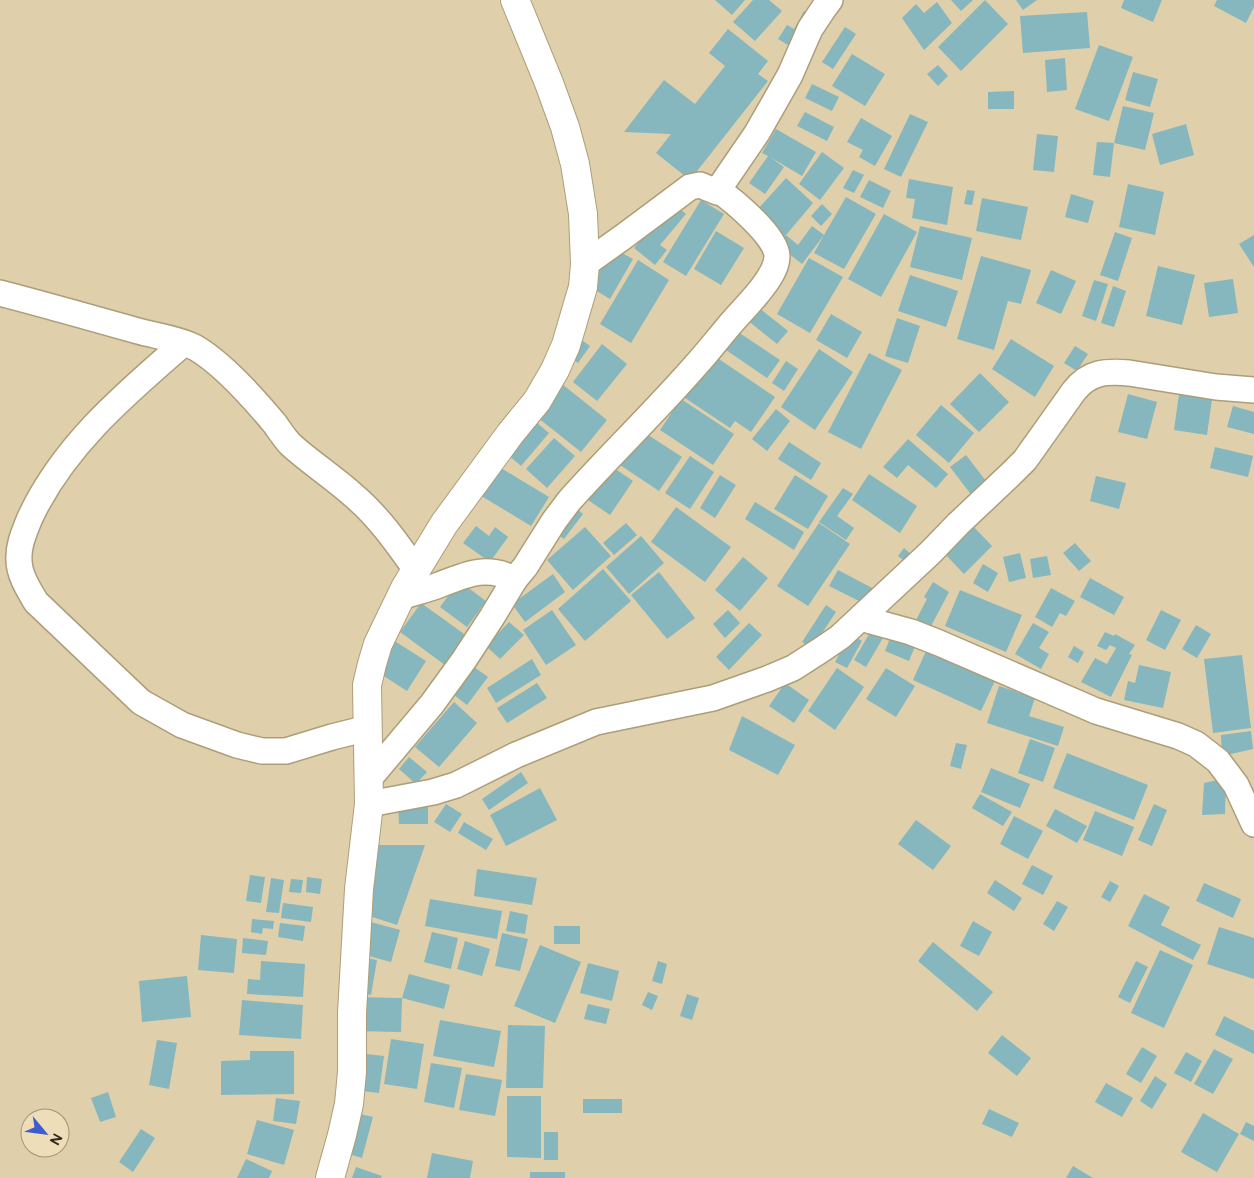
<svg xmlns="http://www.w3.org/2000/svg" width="1254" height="1178" viewBox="0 0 1254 1178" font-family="Figtree,sans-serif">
<rect width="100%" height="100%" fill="#dfd0ab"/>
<g fill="#86b6be">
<polygon points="715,0 745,0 732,15"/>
<polygon points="753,0 769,0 782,11 755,41 733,22"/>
<polygon points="951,0 973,0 961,11"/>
<polygon points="985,0 1008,24 961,71 938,47"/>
<polygon points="1016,0 1037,0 1023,10"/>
<polygon points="1124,0 1162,0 1153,22 1121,8"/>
<polygon points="1217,0 1254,0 1254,7 1246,23 1214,6"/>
<polygon points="937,2 952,23 924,50 902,18 916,4 924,13"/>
<polygon points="804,11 822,21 803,54 778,39 787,25 794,29"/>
<polygon points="1087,12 1090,48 1023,53 1020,16"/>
<polygon points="845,27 856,34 833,69 822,62"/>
<polygon points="728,29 768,61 758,74 768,81 690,180 656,153 671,134 624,132 664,80 695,104 725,66 709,53"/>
<polygon points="1099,45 1133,57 1109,121 1075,109"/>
<polygon points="852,54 885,74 865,106 832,86"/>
<polygon points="1065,58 1067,90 1047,92 1045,60"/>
<polygon points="938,65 948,76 938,86 927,74"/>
<polygon points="1133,72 1158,79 1150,107 1125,100"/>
<polygon points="812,84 839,97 832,111 805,98"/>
<polygon points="1014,91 1014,109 988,109 988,92"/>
<polygon points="1123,106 1154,113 1145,150 1114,143"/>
<polygon points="805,112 834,127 827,141 797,126"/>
<polygon points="910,114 928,122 901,177 884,169"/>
<polygon points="861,118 892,136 875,166 859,157 863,150 847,142"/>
<polygon points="1186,124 1194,155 1160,165 1152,134"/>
<polygon points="776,129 816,152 802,176 770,157 784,167 765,194 749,183 768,156 762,153"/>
<polygon points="1037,134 1058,136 1054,172 1033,170"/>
<polygon points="1097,142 1114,143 1110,177 1093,175"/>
<polygon points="822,152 844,168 820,200 799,184"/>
<polygon points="853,170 864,175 854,193 843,188"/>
<polygon points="786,178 813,203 786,235 779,240 758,209"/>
<polygon points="909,179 953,187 947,225 912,218 915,199 906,198"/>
<polygon points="869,180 891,191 883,208 860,197"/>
<polygon points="1128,184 1164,192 1155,235 1119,227"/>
<polygon points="967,190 975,191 972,205 964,204"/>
<polygon points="1071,194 1094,201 1088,223 1065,217"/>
<polygon points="846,197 876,214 844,269 814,253 824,235 802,264 778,245 786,235 798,245 812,226 824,235"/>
<polygon points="982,198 1028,207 1021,240 976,231"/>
<polygon points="701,200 724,214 686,276 663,262"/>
<polygon points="672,202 686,214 660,245 667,250 655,265 634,248"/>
<polygon points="822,204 832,214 821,226 811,216"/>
<polygon points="884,214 917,232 881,297 848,279"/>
<polygon points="920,226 972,238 962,280 910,267"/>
<polygon points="716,231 744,248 721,285 694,269"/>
<polygon points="1115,232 1132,238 1118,281 1100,275"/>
<polygon points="1254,235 1254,267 1239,244"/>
<polygon points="613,248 633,259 610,299 590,287"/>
<polygon points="981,256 1031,270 1021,304 1008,301 994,350 957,339"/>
<polygon points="809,258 843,277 810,333 777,314"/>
<polygon points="638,260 669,280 631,343 600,324"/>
<polygon points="1158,266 1195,275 1182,325 1146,316"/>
<polygon points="1051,270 1076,281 1061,314 1036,303"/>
<polygon points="910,275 958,291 946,327 898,311"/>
<polygon points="1233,279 1238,313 1209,317 1204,283"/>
<polygon points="1094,280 1108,284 1096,321 1082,316"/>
<polygon points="1113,286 1126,291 1114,327 1101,323"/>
<polygon points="758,307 788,331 777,344 747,320"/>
<polygon points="831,314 862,332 847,358 816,340"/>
<polygon points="897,318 920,326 908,363 885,356"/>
<polygon points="735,330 780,360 767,378 723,348"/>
<polygon points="576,336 590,346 578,363 564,353"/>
<polygon points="1011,339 1054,366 1035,397 992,369"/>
<polygon points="602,344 627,364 597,401 573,382"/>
<polygon points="1075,346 1088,354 1077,371 1064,363"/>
<polygon points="819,349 853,372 815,430 781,407"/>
<polygon points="710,353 775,397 751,432 735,421 730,428 682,396"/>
<polygon points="869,353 902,370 861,449 828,432"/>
<polygon points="786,361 798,369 784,391 772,383"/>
<polygon points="980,373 1009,402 979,432 950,404"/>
<polygon points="562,384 607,420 581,452 537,417"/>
<polygon points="1180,387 1213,392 1207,435 1174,430"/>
<polygon points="1128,394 1157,402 1147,439 1118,432"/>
<polygon points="681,399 734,434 713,465 660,430"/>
<polygon points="941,405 974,433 949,463 916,435"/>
<polygon points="1233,406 1254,412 1254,434 1227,427"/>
<polygon points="776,409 790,421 767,451 752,439"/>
<polygon points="530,417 549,433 521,466 502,450"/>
<polygon points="642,431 682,457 659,491 620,465"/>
<polygon points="554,438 575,456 547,488 526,469"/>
<polygon points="908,439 948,474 936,488 908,465 897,478 883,467"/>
<polygon points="789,442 821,463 811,480 778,459"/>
<polygon points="1215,447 1253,456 1248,477 1210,468"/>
<polygon points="966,455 989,485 973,497 950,467"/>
<polygon points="690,456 714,472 690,509 665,493"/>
<polygon points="608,464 633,481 610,515 585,498"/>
<polygon points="496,465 549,497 531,526 478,494"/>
<polygon points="869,474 917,506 900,533 852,500"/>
<polygon points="720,475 736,485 715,518 700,508"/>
<polygon points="795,475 828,496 808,529 774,509"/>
<polygon points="1096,476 1126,483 1119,509 1090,501"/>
<polygon points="843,488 853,494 837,516 854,528 846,540 819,522"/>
<polygon points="755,502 804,532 794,550 745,519"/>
<polygon points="573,506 583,514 564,539 553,531"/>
<polygon points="676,507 731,547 705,582 651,542"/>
<polygon points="626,523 637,535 614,555 603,543"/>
<polygon points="819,523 850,544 808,606 777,586"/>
<polygon points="970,523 992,546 964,574 942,551"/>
<polygon points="476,526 489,536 495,527 508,537 490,562 463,543"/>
<polygon points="585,527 611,556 573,590 547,560"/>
<polygon points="641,536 664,563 629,594 606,567"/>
<polygon points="1075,543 1091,561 1079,571 1063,553"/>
<polygon points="904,548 913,556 907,563 898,556"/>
<polygon points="1020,553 1026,578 1009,582 1003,557"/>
<polygon points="1047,556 1051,575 1033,578 1030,559"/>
<polygon points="743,557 768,578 740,611 715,590"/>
<polygon points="983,564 998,573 988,592 973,583"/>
<polygon points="603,569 631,601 585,641 558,609"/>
<polygon points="838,570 874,589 865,604 829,586"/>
<polygon points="659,572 695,618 667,639 631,595"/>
<polygon points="553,574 565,592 525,622 512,604"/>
<polygon points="1090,578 1124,597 1114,615 1080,597"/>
<polygon points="459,581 486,601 467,627 440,607"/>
<polygon points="933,582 949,592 930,628 916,620 927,599 924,597"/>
<polygon points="1051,588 1075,601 1066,616 1060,613 1052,627 1035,617"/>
<polygon points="960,590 1022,615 1006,652 945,626"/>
<polygon points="421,603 467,636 445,665 400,632"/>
<polygon points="826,605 836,612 812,648 802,642"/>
<polygon points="552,610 576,645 546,665 523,630"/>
<polygon points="728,610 740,623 725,638 713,624"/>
<polygon points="1161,610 1181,620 1165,650 1146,640"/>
<polygon points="509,622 524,635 500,659 486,646"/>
<polygon points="749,623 762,635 729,670 716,657"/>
<polygon points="1033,623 1049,632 1039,648 1049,654 1041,669 1015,654"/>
<polygon points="1196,625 1211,634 1197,658 1182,649"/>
<polygon points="872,629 884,636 866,667 854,660"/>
<polygon points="893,631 917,641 909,661 885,651"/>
<polygon points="1105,632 1114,636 1115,634 1135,645 1129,654 1132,655 1111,697 1081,682 1095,658 1107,664 1116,648 1110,645 1106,650 1097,646"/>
<polygon points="850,634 862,641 847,668 835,662"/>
<polygon points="393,640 426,661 407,691 376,671"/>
<polygon points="931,640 999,672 981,711 913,680"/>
<polygon points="1074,646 1084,652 1078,663 1068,657"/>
<polygon points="1242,655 1251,728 1213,733 1204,659"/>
<polygon points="532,659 541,675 496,703 487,688"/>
<polygon points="1139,665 1171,672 1163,708 1124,700 1128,681 1135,683"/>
<polygon points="474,667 488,677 467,705 454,695"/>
<polygon points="837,668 864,687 835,730 808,711"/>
<polygon points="886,668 915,686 896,717 866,699"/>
<polygon points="537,683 547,698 507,723 497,708"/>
<polygon points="785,683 809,700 794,723 769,706"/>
<polygon points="999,686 1035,698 1029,716 1064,727 1058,746 987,723"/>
<polygon points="454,702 477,723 439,767 415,747"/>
<polygon points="742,716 795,745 778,775 729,750"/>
<polygon points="1251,731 1253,749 1222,756 1221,735"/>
<polygon points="1030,739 1055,748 1043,782 1018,773"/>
<polygon points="956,743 967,745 961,769 950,766"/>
<polygon points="1067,753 1148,785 1134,820 1053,788"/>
<polygon points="409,757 427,772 416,784 399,769"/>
<polygon points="991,768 1030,784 1020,808 981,792"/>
<polygon points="521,772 528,783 489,810 482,799"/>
<polygon points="1218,780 1226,781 1225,814 1202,815 1204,783"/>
<polygon points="540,788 557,820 506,846 490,815"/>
<polygon points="980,794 1012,812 1003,826 972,808"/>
<polygon points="446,804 462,814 450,832 434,822"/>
<polygon points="1154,804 1167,810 1152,846 1138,840"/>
<polygon points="428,805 428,824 399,824 398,806"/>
<polygon points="1055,809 1087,826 1077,843 1046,826"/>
<polygon points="1095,811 1134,827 1122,856 1083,840"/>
<polygon points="1014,816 1043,831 1028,859 1000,844"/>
<polygon points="916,820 951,846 933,870 898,844"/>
<polygon points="464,822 493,839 486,850 458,833"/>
<polygon points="368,845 425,845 397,925 363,914"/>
<polygon points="1032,865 1053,876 1043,895 1022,884"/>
<polygon points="477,869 537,878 532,905 474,896"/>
<polygon points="250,875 265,877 261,903 246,901"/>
<polygon points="307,877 322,879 320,894 306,892"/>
<polygon points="271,878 284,880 279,913 266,912"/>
<polygon points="291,879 303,880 301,893 289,892"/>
<polygon points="995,880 1022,898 1014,911 987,893"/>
<polygon points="1110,881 1119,886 1110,902 1101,897"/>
<polygon points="1204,883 1241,899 1233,918 1196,901"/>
<polygon points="1144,894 1170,907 1161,925 1201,945 1193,960 1128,926"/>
<polygon points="430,899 502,911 497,939 425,926"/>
<polygon points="1057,901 1068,907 1054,931 1043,924"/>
<polygon points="283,903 313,907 311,922 281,918"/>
<polygon points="510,911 528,915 525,934 506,931"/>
<polygon points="252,919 274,921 273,929 263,928 262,934 251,932"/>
<polygon points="367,921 400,930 391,962 358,953"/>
<polygon points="973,921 992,932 979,956 960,946"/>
<polygon points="280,923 305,926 303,941 278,937"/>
<rect x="554" y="926" width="26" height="18"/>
<polygon points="1219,927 1254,938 1254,979 1207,964"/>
<polygon points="432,932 458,938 451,969 424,962"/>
<polygon points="502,933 528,939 520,971 495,966"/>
<polygon points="201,935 237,939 234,973 198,970"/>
<polygon points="243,938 268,941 266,955 242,953"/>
<polygon points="465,941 490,949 482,976 457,969"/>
<polygon points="933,942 993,992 977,1011 918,961"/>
<polygon points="540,945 581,962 555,1023 514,1006"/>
<polygon points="1160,950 1193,965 1164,1028 1131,1013"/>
<polygon points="365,958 377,960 371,995 360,993"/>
<polygon points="261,961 305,964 303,997 247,994 248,979 260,980"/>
<polygon points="658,961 667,964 662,984 652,981"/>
<polygon points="1136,961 1148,967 1130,1003 1118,997"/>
<polygon points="588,963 619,971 612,1001 580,993"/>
<polygon points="409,974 450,985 444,1009 402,998 401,1032 353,1031 354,997 402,998"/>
<polygon points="187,976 191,1017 142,1022 139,981"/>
<polygon points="648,992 658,996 652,1010 642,1005"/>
<polygon points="687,994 699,998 692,1020 680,1016"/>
<polygon points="242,1000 303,1005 301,1039 239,1035"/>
<polygon points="588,1004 610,1009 606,1024 584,1019"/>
<polygon points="1224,1016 1254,1031 1254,1054 1215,1035"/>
<polygon points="440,1020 501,1031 494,1067 433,1056"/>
<polygon points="508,1025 545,1026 543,1088 506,1088"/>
<polygon points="1002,1035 1031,1058 1017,1076 988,1053"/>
<polygon points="391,1039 424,1044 417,1089 384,1084"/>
<polygon points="157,1040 177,1043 169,1089 149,1085"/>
<polygon points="1142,1047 1157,1056 1141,1083 1126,1074"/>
<polygon points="1214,1049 1233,1059 1213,1094 1194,1084"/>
<polygon points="250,1051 294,1051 294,1094 221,1095 221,1061 250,1060"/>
<polygon points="1186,1052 1202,1061 1191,1082 1174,1073"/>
<polygon points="358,1053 384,1056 379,1093 353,1090"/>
<polygon points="431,1063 462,1068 454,1108 424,1102"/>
<polygon points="466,1074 502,1080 495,1116 459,1110"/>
<polygon points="1155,1076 1167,1084 1152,1109 1140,1101"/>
<polygon points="1106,1083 1133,1098 1122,1117 1095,1102"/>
<polygon points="108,1092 116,1117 100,1122 91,1098"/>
<polygon points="507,1096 541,1096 541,1158 507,1157"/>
<polygon points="276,1098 300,1101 296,1124 273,1121"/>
<rect x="583" y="1099" width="39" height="14"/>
<polygon points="989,1109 1019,1123 1012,1137 982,1124"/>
<polygon points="356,1113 373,1117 362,1158 345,1153"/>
<polygon points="1203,1113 1239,1134 1217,1172 1181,1152"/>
<polygon points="257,1120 294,1130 284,1165 247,1154"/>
<polygon points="1246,1122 1254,1126 1254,1141 1240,1134"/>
<polygon points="141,1129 155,1138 133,1172 119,1162"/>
<rect x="544" y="1132" width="14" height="28"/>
<polygon points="432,1153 473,1161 470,1178 427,1178"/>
<polygon points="246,1159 272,1171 269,1178 237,1178"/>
<polygon points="1073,1166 1093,1178 1066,1178"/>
<polygon points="356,1167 382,1176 381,1178 352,1178"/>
<rect x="530" y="1172" width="35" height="6"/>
</g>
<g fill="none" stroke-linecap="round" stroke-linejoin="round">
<defs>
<g id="minor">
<polyline points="718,190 757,133 790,75 810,29 824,8 830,0"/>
<path d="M0 293C46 305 92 318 138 331 156 336 180 339 196 348 223 364 255 400 275 424 280 431 285 439 291 445 311 463 333 477 353 495 378 516 397 543 416 570"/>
<path d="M184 343C125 394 62 447 29 520 24 533 18 546 19 560 19 575 29 590 36 602L141 702 182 725 237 745 262 751H286L332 737 368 728"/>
<path d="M401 597C413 593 426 590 439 585 467 574 485 565 515 579"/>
<polyline points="862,617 871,621 911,632 939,643 1096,711 1178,736 1196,744 1218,761 1236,785 1254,824"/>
<path d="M368 780 432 704 464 660 492 617 515 579 525 567 554 521 569 501C610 455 655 412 696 365 707 353 717 340 728 327 741 311 758 296 769 278 773 272 777 264 777 256 776 236 734 201 718 190L717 192 700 185 690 187 623 237 585 264"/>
<path d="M369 804 433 792 456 785 516 755 596 722 713 698 767 679 793 668 821 650 840 637 931 552 958 524 1012 473 1025 460 1074 391C1089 372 1105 371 1129 373L1216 387 1254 390"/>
</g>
<polyline id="secondary" points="330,1178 342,1135 349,1104 352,1072 352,1013 359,889 369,804 367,685 372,664 378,644 405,588 444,524 510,434 537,401 555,370 566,345 583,287 585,264 583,214 575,164 565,127 549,83 515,0"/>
</defs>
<use href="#minor" stroke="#ac9e7a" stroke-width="28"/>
<use href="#secondary" stroke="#ac9e7a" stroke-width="30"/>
<use href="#minor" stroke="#fff" stroke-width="25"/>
<use href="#secondary" stroke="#fff" stroke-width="28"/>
</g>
<g transform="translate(45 1133) rotate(119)"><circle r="24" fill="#edddb8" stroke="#a1957a"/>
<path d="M0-4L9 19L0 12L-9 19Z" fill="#3f5cce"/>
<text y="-8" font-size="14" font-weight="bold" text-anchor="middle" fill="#302a1c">N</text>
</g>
</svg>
